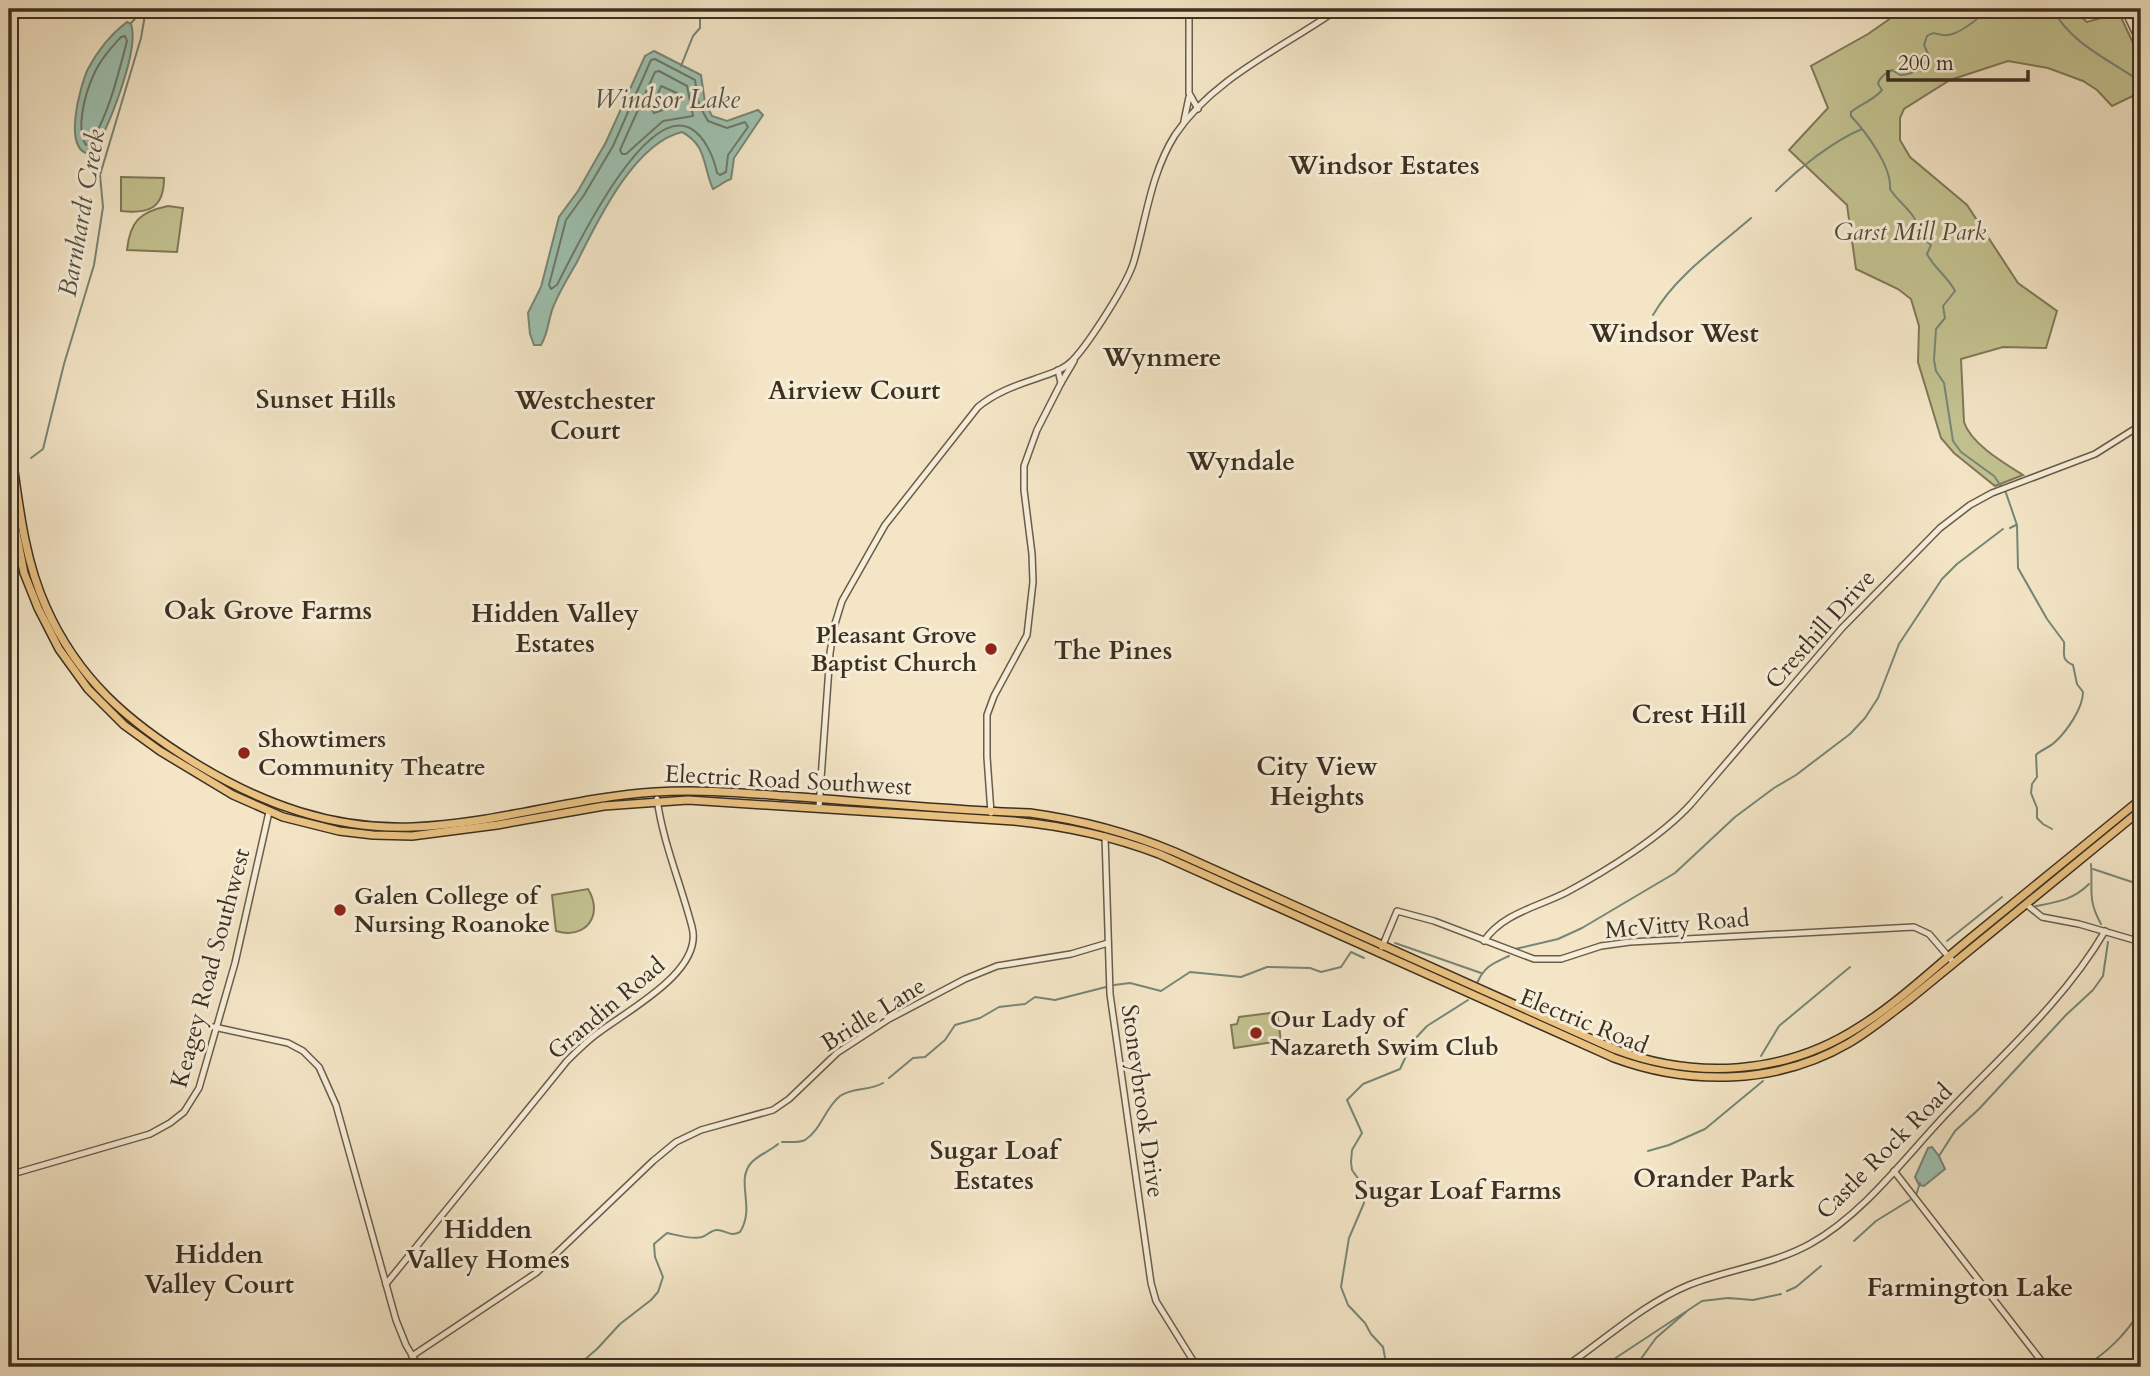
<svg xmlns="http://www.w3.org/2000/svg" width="2150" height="1376" viewBox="0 0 2150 1376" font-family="Cardo,serif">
<rect width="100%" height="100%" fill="#f3e5c6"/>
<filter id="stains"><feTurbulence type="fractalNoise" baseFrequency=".00286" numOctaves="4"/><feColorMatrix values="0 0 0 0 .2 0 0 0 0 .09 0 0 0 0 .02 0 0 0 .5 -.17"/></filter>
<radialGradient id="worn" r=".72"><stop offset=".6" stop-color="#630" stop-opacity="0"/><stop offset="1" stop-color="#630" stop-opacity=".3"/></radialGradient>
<g fill="#c3c290" stroke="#807958" stroke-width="2">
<path d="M1904 9H2072L2087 22 2119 13 2141 60V92L2112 106 2097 90 2083 81 2048 68 2008 61 1950 80 1904 109 1900 118V140L1910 157 1967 205 2018 283 2057 311 2046 348 2003 347 1961 359 1964 422C1971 444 2004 463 2023 475L1995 486 1954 453 1941 438 1918 362 1919 326 1911 299 1898 289 1856 269 1847 205 1789 150 1828 108 1811 66 1868 34Z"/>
<path d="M121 177 164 178C164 209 148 214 121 211Z"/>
<path d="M168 206 183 208 177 252 127 250C130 221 140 212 168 206Z"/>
<path d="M588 889C604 915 586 940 556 931L552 895Z"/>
<polygon points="1277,1012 1281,1041 1234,1048 1231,1025 1237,1024 1239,1017"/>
</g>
<g fill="#9dc0af" stroke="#768676" stroke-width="2">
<path d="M127 22 131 24C140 49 109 126 95 149L90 154C62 151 80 86 88 69 97 52 111 34 127 22Z"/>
<path d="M654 51 701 75 705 103 712 116 727 121 758 110 763 115 734 158 731 179C724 181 720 186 713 189 703 167 707 145 682 132 634 143 597 222 577 262 569 276 560 290 554 305 548 318 549 332 541 345H534L530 334 528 313 541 287 559 217 578 191 606 142 645 56Z"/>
<polygon points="1932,1147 1939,1156 1945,1169 1924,1186 1919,1185 1915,1177 1928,1148"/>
</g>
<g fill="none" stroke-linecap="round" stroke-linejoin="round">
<g stroke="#6c7868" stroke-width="2">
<path d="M125 36 127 41C118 75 109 114 90 144L86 145C75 128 86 91 94 74 100 60 111 48 121 37Z"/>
<path d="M655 59 695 80 699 105 708 121 727 128 745 122 748 127 728 155 726 172 720 175 717 173C714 158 705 136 690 128 643 105 573 254 557 285L551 289 549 285 566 220 584 195 613 146 651 60Z"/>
<polygon points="659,71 687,86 693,116 663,121 626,154 622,154 620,150 655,72"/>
<polygon points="661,86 677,93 679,104 654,113 652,109"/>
</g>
<g stroke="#768676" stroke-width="2">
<path d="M1987 9C1980 18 1955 38 1943 35 1935 34 1935 31 1927 36L1924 45 1929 56C1923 67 1913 75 1900 75L1892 70C1886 73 1879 77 1878 84L1882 90C1873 101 1862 103 1851 112V116C1866 132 1892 167 1890 189 1896 199 1906 206 1913 216 1924 232 1912 230 1931 245L1927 254C1934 268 1948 277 1955 291L1943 306 1945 318 1936 329 1934 360 1936 371 1944 383 1953 441 1961 452 1994 476 2006 493 2017 525 2018 568 2047 619 2064 642C2065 654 2060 659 2073 665L2077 684 2083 692C2083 708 2067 731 2055 742 2049 748 2042 749 2036 755L2037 777 2032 784 2031 793 2037 808V818L2043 824 2052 829"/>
<path d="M2052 9C2072 43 2102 56 2135 78L2141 85"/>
<polyline points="131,23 144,9"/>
<polyline points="681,66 693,36 700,28 700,9"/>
<path d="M1776 191C1799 168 1833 141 1862 129"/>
<path d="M1653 315C1675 276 1718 247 1751 218"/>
<polyline points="31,458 43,449 64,364 94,265 103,207 100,175 141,38 146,9"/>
<polyline points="2010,528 2016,525"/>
<path d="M2091 864C2093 890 2087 899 2101 924"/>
<polyline points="2093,869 2141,885"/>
<path d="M2036 906C2057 902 2073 900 2089 884"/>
<polyline points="1947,941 2002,897"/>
<polyline points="1395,943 1481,973"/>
<polyline points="1515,949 1558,939 1582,928 1675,873 1735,817 1774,788 1796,775 1850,734 1865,718 1878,698 1899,644 1942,579 1957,564 2003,529"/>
<path d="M1477 983C1485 966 1492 964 1509 956"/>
<polyline points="1114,985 1130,983 1161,991 1190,972 1241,977 1267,967 1310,968 1321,972 1341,967 1351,952 1364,958"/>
<polyline points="1761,1056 1779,1026 1850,967"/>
<polyline points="889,1078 913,1058 925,1057 945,1040 955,1025 980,1018 999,1007 1025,1004 1035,997 1055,1000 1106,987"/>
<path d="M782 1142C789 1142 799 1143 805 1140 821 1130 825 1108 840 1096 853 1087 870 1091 883 1083"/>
<polyline points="1648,1151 1669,1145 1705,1129 1763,1081"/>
<polyline points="1939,1156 1955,1131 1979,1109 2066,1015 2093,990 2103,976 2108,942"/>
<polyline points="1916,1195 1920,1183"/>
<polyline points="1854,1241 1876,1221 1910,1200"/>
<polyline points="1787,1291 1796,1287 1821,1266"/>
<polyline points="1386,1363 1383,1347 1371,1334 1365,1323 1348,1305 1341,1287 1349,1238 1364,1203 1362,1184 1352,1170 1351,1162 1352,1150 1362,1133 1347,1100 1363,1084 1400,1069 1413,1041 1427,1026 1468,1000"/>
<path d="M576 1367 597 1349 620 1324 651 1300 658 1292 663 1277 655 1257 654 1244 667 1233C678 1235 692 1240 702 1237 708 1235 712 1229 718 1230 727 1231 730 1237 740 1232 756 1207 735 1182 751 1163 758 1155 770 1151 778 1144"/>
<polyline points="1602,1367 1702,1301 1728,1298 1753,1300 1781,1294"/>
<polyline points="1635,1367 1656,1338 1686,1312"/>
<path d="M2083 1367C2106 1354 2129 1332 2141 1308"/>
</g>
<defs>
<g id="minor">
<polyline points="1189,9 1189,93 1198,109"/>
<polyline points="2124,9 2141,45"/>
<polyline points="1184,121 1189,97"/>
<polyline points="1061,383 1074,361"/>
<path d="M819 807 830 653 834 627 842 601 885 525 978 407C995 393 1014 386 1035 379 1048 374 1063 371 1073 360 1089 343 1128 283 1134 261 1146 219 1151 173 1175 135 1214 77 1283 48 1338 9"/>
<polyline points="991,813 987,757 987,715 994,696 1027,635 1033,582 1032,554 1024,490 1024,466 1037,430 1061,383 1058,370"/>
<polyline points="1105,836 1110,994 1151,1283 1156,1301 1197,1367"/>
<polyline points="2026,904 2042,917 2079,924 2141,942"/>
<path d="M1484 941C1503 913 1538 907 1567 892 1606 871 1661 837 1691 804L1842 628 1940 528 1970 505 1992 493 2095 454 2141 425"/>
<polyline points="1382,947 1397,911 1434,921 1534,959 1561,959 1601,946 1630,942 1914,927 1929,934 1954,963"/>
<polyline points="214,1027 288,1043 303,1051 319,1067 336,1105 396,1320 406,1345 419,1367"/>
<polyline points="1894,1171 2046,1367"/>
<polyline points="9,1175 150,1134 170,1123 184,1112 199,1088 235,963 269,812"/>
<path d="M386 1284 567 1061C577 1051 587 1041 598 1033 628 1010 704 971 692 927 681 884 663 843 657 799"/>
<polyline points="412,1356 536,1273 653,1161 676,1142 701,1130 773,1110 789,1099 837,1053 889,1019 965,979 997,966 1071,954 1108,943"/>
<path d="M1565 1367C1606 1339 1643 1304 1689 1285 1729 1269 1772 1265 1810 1244 1864 1214 1906 1156 1948 1112 2002 1055 2065 1000 2105 931"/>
</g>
<g id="major">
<path d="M9 436C18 494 22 554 46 607 78 679 128 722 195 763 262 804 333 830 413 827 495 824 574 797 655 792 699 789 743 793 786 796 868 802 949 810 1030 813 1081 820 1127 832 1175 852L1614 1049C1695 1080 1785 1075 1859 1027 1899 1002 1935 967 1972 937 2028 891 2085 845 2141 799"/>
<path d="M9 496 24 573 38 608 59 649 88 689 124 725 160 751 233 795 283 817 339 831 373 835 412 836 497 825 604 806 688 800 1014 821C1065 826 1112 836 1159 854L1614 1058C1690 1086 1777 1085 1849 1043 1871 1030 1890 1014 1910 999L2141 810"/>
</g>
</defs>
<use href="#minor" stroke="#6a5d4a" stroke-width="8"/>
<use href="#major" stroke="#3c3020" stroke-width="10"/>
<use href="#minor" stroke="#f7eeda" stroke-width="5"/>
<use href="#major" stroke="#eac283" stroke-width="7"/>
</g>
<g fill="#8f2418" stroke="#f7eeda" stroke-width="2.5">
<circle cx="991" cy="649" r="7"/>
<circle cx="244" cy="753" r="7"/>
<circle cx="340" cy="910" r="7"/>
<circle cx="1256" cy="1033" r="7"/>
</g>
<g text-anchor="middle" stroke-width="6" stroke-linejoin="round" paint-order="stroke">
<g font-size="24" font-style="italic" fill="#574d36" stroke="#f7eeda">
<text x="1910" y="240">Garst Mill Park</text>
</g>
<g font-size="24" fill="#3c3020" stroke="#f7eeda">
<text transform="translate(1820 629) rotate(-48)" y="8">Cresthill Drive</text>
<text transform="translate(788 780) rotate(3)" y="8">Electric Road Southwest</text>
<text transform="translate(1677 924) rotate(-5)" y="8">McVitty Road</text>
<text transform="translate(210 968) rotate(-75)" y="8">Keagey Road Southwest</text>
<text transform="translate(606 1008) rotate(-40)" y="8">Grandin Road</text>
<text transform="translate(873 1014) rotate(-32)" y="8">Bridle Lane</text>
<text transform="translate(1584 1021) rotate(22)" y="8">Electric Road</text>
<text transform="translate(1143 1101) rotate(82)" y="8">Stoneybrook Drive</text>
<text transform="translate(1884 1151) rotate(-45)" y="8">Castle Rock Road</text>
</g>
<g font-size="24" font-weight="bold" fill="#3c3020" stroke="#f7eeda" text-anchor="start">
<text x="977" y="643" text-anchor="end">Pleasant Grove<tspan x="977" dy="28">Baptist Church</tspan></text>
<text x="258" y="747">Showtimers<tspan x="258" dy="28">Community Theatre</tspan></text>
<text x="354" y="904">Galen College of<tspan x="354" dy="28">Nursing Roanoke</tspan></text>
<text x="1270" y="1027">Our Lady of<tspan x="1270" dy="28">Nazareth Swim Club</tspan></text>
</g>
<g font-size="26" font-style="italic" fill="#545444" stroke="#f7eeda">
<text x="667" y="108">Windsor Lake</text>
<text transform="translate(81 213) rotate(-80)" y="9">Barnhardt Creek</text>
</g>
<g font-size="26" font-weight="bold" fill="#3c3020" stroke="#f7eeda">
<text x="1384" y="174">Windsor Estates</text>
<text x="1674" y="342">Windsor West</text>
<text x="1162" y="366">Wynmere</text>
<text x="854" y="399">Airview Court</text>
<text x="326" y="408">Sunset Hills</text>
<text x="585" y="409">Westchester<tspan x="585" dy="30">Court</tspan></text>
<text x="1241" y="470">Wyndale</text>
<text x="268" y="619">Oak Grove Farms</text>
<text x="555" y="622">Hidden Valley<tspan x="555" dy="30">Estates</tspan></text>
<text x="1113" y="659">The Pines</text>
<text x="1689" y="723">Crest Hill</text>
<text x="1317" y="775">City View<tspan x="1317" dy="30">Heights</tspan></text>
<text x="994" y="1159">Sugar Loaf<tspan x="994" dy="30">Estates</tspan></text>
<text x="1714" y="1187">Orander Park</text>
<text x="1458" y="1199">Sugar Loaf Farms</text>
<text x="488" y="1238">Hidden<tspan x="488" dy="30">Valley Homes</tspan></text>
<text x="219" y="1263">Hidden<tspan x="219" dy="30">Valley Court</tspan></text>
<text x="1970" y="1296">Farmington Lake</text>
</g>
</g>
<rect width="2150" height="1376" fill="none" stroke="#f3e5c6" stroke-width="35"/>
<rect x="10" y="10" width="2129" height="1355" fill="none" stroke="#3c3020" stroke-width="3.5"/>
<rect x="18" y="18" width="2115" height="1341" fill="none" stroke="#3c3020" stroke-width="2"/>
<path d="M1888 70v10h140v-10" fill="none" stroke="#3c3020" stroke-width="3.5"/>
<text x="1898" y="70" font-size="21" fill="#3c3020" stroke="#f7eeda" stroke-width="5" paint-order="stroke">200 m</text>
<rect width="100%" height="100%" filter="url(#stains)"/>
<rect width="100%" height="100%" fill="url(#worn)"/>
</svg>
